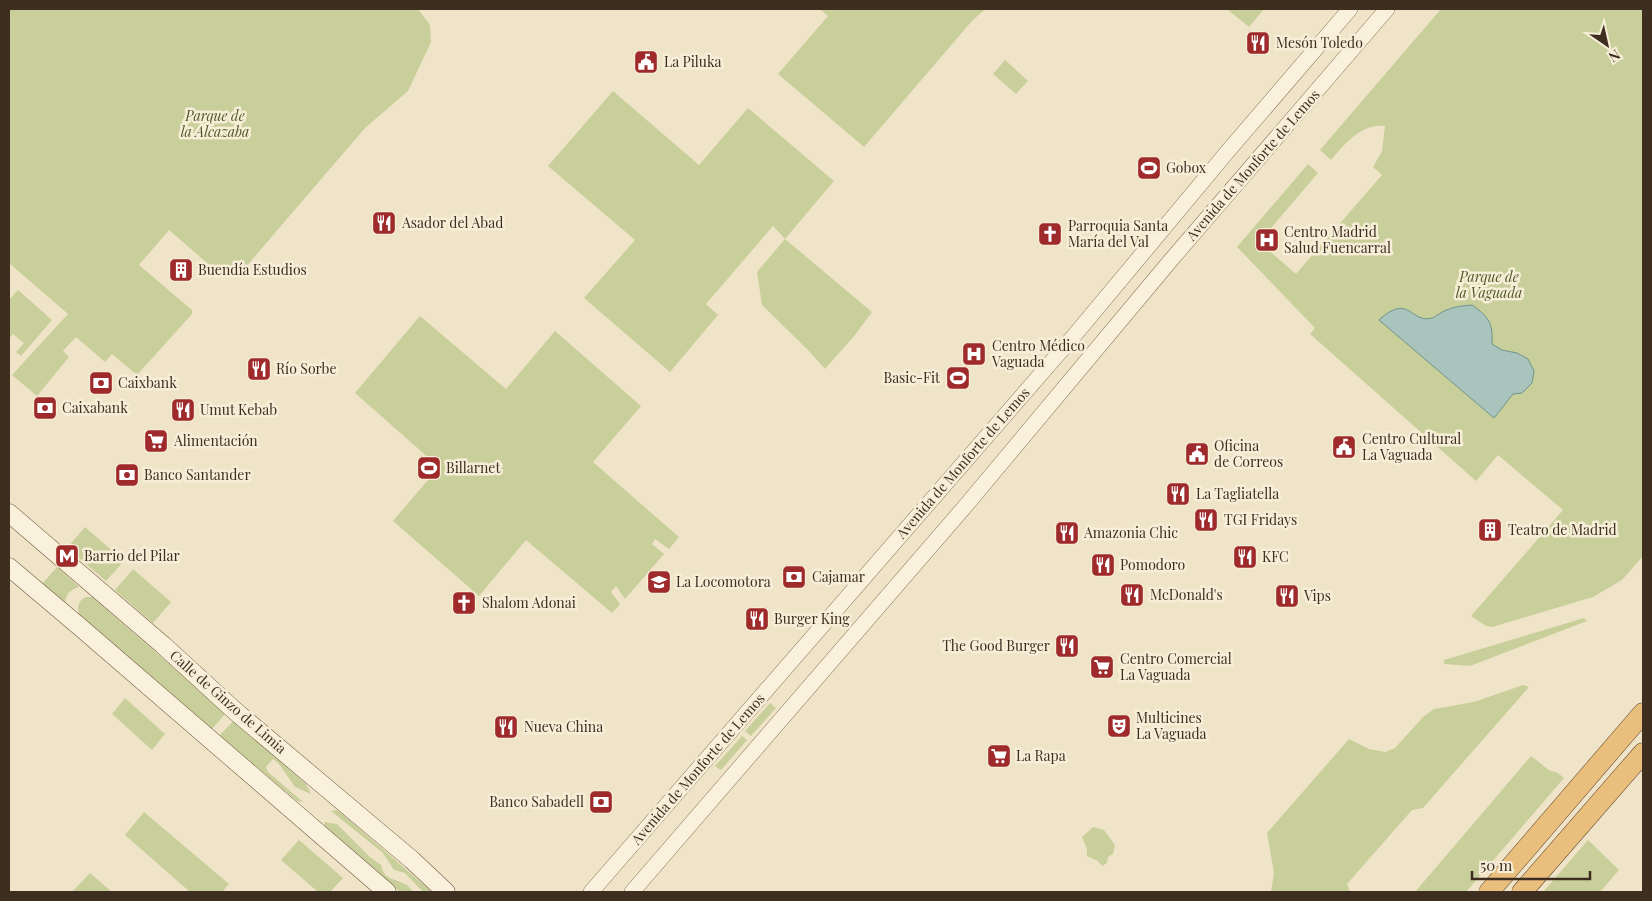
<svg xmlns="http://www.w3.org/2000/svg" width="1652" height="901" viewBox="0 0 1652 901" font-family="'Playfair Display',serif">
<rect width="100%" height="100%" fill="#f0e4c8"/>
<g fill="#c9cf9b">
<polygon points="9,9 418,9 430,25 431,42 408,91 365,128 238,276 222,276 169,230 139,265 192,310 192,314 137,375 112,354 105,362 76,337 63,351 69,357 37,396 12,375 68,314 9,263"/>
<polygon points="820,9 985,9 971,22 864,147 778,74 828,16"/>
<polygon points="1227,9 1264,9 1249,27"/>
<path d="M1441 9H1643V556L1622 580 1593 597 1492 627 1486 626 1471 616 1563 510 1498 455 1476 481 1310 334 1315 328 1237 247 1308 164 1318 173 1259 242 1296 274 1382 175 1373 167 1382 151 1385 126C1361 123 1345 144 1331 160L1320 150Z"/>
<polygon points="1005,60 1028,81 1016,94 993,74"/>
<polygon points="613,91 699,165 748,108 834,181 785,239 872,312 855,335 825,369 809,351 762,305 757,272 785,239 773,226 706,304 718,315 670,372 584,298 635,240 548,166"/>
<polygon points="18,290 52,320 21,356 16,352 24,343 13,334 9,339 9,300"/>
<polygon points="420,316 506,389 555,331 641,406 593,462 679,537 669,549 655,539 652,544 664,554 625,599 616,586 611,592 620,604 612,613 526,540 479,596 393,521 439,467 355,393"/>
<polygon points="85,527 124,561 106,581 67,548"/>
<path d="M57 567 79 587C70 590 66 594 65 603L42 584Z"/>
<polygon points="133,569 171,602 153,623 115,590"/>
<path d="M86 597H92L226 713 212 729 79 614C77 606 78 601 86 597Z"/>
<polygon points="1584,618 1587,621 1470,666 1444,664 1444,660"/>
<polygon points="1523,685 1529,687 1423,808 1412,810 1347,884 1350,892 1271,892 1274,873 1267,833 1349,739 1369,749 1385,752 1395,748 1423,717 1434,709 1474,702"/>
<polygon points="125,698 165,734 152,750 112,714"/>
<polygon points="770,703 776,708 751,736 745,731"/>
<polygon points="234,720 306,784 311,794 295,787 279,764 273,759 266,767 268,772 303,802 297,801 219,736"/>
<polygon points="742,736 747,740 721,770 715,766"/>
<polygon points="1531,756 1549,770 1558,773 1564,778 1466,892 1415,892"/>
<polygon points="336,810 340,812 432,892 423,892 405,873 394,870 383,853 331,811"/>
<polygon points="144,812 229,884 222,892 190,892 125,835"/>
<path d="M325 822 337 824 370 857 381 865C384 880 393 878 405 884 408 885 411 889 413 892H400L327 829 324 825Z"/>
<polygon points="1093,827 1104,830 1115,845 1113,854 1108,857 1107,863 1102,866 1098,861 1087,856 1087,849 1082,837"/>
<polygon points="299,840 343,878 330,892 318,892 281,860"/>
<polygon points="1588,840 1619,870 1600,892 1543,892"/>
<polygon points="90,873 112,892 72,892"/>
</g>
<path fill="#a9c4bc" stroke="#6f938a" d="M1472 305C1489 317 1493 323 1492 344L1502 350 1517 353 1528 359 1534 371 1532 383 1522 393 1513 394 1494 418 1379 320C1410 292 1410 324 1432 318 1435 317 1439 314 1442 312 1452 307 1461 306 1472 305Z"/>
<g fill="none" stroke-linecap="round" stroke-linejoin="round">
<defs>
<g id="tertiary">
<polyline points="591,892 1073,337 1228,151 1350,9"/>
<polyline points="632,892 968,503 1171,260 1387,9"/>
</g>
<g id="secondary">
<polyline points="9,513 163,645 235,711 412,860 446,892"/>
<polyline points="9,567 80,627 387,892"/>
</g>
<g id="trunk">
<polyline points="1489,892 1643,713"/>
<polyline points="1522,892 1643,753"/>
</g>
</defs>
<use href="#tertiary" stroke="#8d765c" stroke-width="16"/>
<use href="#secondary" stroke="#6f573f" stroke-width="19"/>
<use href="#trunk" stroke="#5b4430" stroke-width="21"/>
<use href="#tertiary" stroke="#faf1dc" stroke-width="15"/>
<use href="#secondary" stroke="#faf1dc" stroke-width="18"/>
<use href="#trunk" stroke="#eabe7c" stroke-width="20"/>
</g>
<defs>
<symbol id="restaurant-square" viewBox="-11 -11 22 22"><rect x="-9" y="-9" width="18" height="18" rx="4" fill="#9e2a2b" stroke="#f7eed8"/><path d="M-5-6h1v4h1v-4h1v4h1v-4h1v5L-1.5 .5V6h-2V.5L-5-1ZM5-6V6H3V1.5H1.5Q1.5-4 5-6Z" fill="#fff"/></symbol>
<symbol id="civic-square" viewBox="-11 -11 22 22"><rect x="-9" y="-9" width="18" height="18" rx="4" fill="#9e2a2b" stroke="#f7eed8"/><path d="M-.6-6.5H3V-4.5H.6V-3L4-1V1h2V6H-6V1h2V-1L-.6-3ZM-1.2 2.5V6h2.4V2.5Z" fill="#fff"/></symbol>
<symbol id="stadium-square" viewBox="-11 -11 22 22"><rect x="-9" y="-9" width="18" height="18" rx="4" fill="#9e2a2b" stroke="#f7eed8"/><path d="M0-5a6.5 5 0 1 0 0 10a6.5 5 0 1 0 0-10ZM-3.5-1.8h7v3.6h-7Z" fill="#fff"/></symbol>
<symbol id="church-square" viewBox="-11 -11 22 22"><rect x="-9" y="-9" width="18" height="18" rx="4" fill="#9e2a2b" stroke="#f7eed8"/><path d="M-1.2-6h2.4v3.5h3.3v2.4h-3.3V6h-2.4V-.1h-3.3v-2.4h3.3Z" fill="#fff"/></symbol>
<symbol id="hospital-square" viewBox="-11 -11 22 22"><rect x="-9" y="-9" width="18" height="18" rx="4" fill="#9e2a2b" stroke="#f7eed8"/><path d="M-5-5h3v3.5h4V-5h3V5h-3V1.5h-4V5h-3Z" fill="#fff"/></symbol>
<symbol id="building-square" viewBox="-11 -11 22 22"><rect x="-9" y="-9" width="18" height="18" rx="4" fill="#9e2a2b" stroke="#f7eed8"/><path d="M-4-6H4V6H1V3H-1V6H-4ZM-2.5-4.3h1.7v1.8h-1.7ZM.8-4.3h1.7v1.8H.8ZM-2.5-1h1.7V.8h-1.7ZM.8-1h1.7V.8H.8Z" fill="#fff"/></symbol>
<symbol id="bank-square" viewBox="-11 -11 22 22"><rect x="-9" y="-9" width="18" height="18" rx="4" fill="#9e2a2b" stroke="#f7eed8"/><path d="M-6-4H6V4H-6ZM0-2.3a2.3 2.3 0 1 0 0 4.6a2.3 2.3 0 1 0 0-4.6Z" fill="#fff"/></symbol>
<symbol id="supermarket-square" viewBox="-11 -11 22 22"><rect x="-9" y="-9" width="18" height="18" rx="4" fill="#9e2a2b" stroke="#f7eed8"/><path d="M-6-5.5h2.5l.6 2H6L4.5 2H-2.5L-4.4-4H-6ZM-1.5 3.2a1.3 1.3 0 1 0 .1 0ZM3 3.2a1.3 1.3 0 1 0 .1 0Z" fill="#fff"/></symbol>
<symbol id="metro-square" viewBox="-11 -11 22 22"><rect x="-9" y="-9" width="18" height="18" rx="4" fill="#9e2a2b" stroke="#f7eed8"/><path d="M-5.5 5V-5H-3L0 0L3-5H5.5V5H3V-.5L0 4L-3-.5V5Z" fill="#fff"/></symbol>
<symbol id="school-square" viewBox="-11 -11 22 22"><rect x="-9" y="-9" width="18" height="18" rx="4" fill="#9e2a2b" stroke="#f7eed8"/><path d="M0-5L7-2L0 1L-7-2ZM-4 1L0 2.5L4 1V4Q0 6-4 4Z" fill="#fff"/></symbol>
<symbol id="theatre-square" viewBox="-11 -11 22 22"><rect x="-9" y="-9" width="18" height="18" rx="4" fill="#9e2a2b" stroke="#f7eed8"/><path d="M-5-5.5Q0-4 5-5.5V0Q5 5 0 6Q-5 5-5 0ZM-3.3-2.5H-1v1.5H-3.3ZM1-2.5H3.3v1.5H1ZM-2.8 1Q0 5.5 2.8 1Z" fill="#fff"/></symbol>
</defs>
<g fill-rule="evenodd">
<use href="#restaurant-square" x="1244" y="29" width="28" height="28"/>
<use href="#civic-square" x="632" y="48" width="28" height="28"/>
<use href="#stadium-square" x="1135" y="154" width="28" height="28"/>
<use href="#restaurant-square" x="370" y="209" width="28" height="28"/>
<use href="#church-square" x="1036" y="220" width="28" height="28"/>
<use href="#hospital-square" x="1253" y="226" width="28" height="28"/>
<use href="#building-square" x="167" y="256" width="28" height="28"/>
<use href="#hospital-square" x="960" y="340" width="28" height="28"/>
<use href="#restaurant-square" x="245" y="355" width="28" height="28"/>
<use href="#stadium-square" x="944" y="364" width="28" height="28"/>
<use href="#bank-square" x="87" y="369" width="28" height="28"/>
<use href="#bank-square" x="31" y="394" width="28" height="28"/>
<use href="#restaurant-square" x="169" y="396" width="28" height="28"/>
<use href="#supermarket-square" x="142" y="427" width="28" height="28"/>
<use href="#civic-square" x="1330" y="433" width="28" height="28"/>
<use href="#civic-square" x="1183" y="440" width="28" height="28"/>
<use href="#stadium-square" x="415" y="454" width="28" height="28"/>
<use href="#bank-square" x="113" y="461" width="28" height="28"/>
<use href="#restaurant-square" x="1164" y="480" width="28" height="28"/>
<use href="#restaurant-square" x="1192" y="506" width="28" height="28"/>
<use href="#building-square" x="1476" y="516" width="28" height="28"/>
<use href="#restaurant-square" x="1053" y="519" width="28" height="28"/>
<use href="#metro-square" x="53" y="542" width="28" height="28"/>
<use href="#restaurant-square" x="1231" y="543" width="28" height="28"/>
<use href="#restaurant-square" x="1089" y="551" width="28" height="28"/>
<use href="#bank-square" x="780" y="563" width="28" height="28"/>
<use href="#school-square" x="645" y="568" width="28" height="28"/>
<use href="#restaurant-square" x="1118" y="581" width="28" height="28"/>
<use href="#restaurant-square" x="1273" y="582" width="28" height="28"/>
<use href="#church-square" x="450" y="589" width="28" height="28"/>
<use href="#restaurant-square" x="743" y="605" width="28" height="28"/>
<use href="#restaurant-square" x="1053" y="632" width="28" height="28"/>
<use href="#supermarket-square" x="1088" y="653" width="28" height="28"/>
<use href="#theatre-square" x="1105" y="712" width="28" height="28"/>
<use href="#restaurant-square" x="492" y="713" width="28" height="28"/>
<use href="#supermarket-square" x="985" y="742" width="28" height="28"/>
<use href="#bank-square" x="587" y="788" width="28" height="28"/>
</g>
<g text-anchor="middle" stroke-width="5" stroke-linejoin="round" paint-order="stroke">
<g font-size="14" fill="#3d2e20" stroke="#f7eed8" text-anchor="start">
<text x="1276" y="48">Mesón Toledo</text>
<text x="664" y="67">La Piluka</text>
<text x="1166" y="173">Gobox</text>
<text x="402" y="228">Asador del Abad</text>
<text x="1068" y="231">Parroquia Santa<tspan x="1068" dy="16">María del Val</tspan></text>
<text x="1284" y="237">Centro Madrid<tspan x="1284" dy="16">Salud Fuencarral</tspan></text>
<text x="198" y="275">Buendía Estudios</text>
<text x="992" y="351">Centro Médico<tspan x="992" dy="16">Vaguada</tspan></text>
<text x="276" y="374">Río Sorbe</text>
<text x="940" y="383" text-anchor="end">Basic-Fit</text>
<text x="118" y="388">Caixbank</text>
<text x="62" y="413">Caixabank</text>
<text x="200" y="415">Umut Kebab</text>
<text x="1362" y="444">Centro Cultural<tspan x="1362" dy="16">La Vaguada</tspan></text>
<text x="174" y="446">Alimentación</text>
<text x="1214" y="451">Oficina<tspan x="1214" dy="16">de Correos</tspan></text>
<text x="446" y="473">Billarnet</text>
<text x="144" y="480">Banco Santander</text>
<text x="1196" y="499">La Tagliatella</text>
<text x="1224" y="525">TGI Fridays</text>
<text x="1508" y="535">Teatro de Madrid</text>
<text x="1084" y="538">Amazonia Chic</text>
<text x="84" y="561">Barrio del Pilar</text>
<text x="1262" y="562">KFC</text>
<text x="1120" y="570">Pomodoro</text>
<text x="812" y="582">Cajamar</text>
<text x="676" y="587">La Locomotora</text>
<text x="1150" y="600">McDonald's</text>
<text x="1304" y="601">Vips</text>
<text x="482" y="608">Shalom Adonai</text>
<text x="774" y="624">Burger King</text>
<text x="1050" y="651" text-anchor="end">The Good Burger</text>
<text x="1120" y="664">Centro Comercial<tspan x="1120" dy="16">La Vaguada</tspan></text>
<text x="1136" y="723">Multicines<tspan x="1136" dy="16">La Vaguada</tspan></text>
<text x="524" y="732">Nueva China</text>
<text x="1016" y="761">La Rapa</text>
<text x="584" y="807" text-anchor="end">Banco Sabadell</text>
</g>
<g font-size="14" font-style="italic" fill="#4d5a26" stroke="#f7eed8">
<text x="215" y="121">Parque de<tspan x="215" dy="16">la Alcazaba</tspan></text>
<text x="1489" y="282">Parque de<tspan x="1489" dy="16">la Vaguada</tspan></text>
</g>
<g font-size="14" fill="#3d2e20" stroke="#f7eed8">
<text transform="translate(1253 165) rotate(-49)" y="5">Avenida de Monforte de Lemos</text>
<text transform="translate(963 463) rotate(-49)" y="5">Avenida de Monforte de Lemos</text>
<text transform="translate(228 702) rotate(41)" y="5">Calle de Ginzo de Limia</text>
<text transform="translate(698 769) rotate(-49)" y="5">Avenida de Monforte de Lemos</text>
</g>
</g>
<rect width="1652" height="901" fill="none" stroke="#3d2e20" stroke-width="20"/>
<g transform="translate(1607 45) rotate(146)" stroke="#f7eed8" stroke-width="4" paint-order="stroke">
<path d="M0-4L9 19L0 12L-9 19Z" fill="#3d2e20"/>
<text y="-8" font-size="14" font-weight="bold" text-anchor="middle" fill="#3d2e20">N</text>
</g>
<path d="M1472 871v8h118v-8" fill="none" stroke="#3d2e20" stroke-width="2.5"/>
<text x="1480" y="871" font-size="15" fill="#3d2e20" stroke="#f7eed8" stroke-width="4" paint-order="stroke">50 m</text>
</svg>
